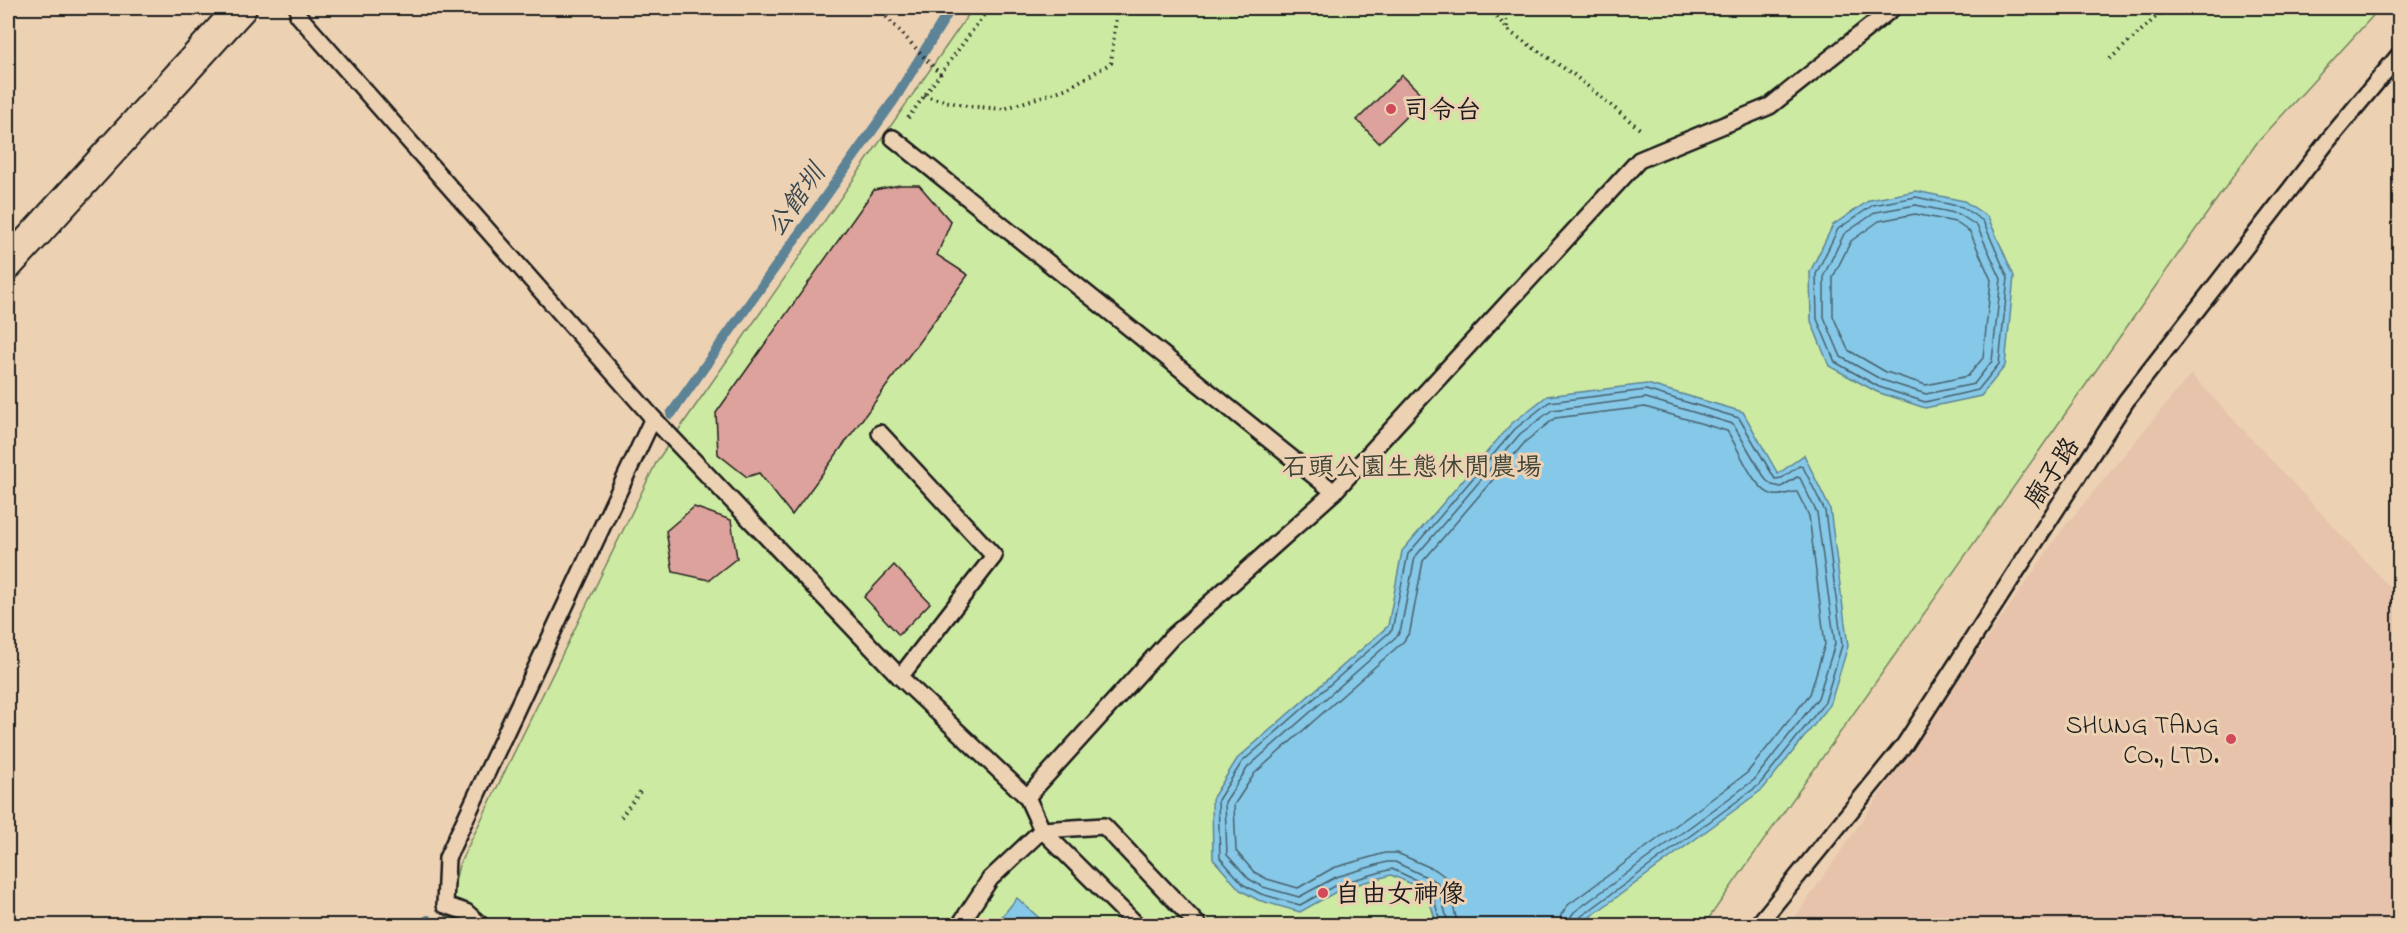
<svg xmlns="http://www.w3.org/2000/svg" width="2407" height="933" viewBox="0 0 2407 933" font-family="'Indie Flower','LXGW WenKai TC',sans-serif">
<rect width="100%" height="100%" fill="#ecd1b3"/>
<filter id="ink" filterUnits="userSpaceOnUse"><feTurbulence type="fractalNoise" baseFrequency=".0167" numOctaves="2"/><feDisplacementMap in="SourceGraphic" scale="12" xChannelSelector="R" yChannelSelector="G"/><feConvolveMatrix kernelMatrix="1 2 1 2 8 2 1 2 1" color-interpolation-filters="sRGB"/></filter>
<g filter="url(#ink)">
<polygon fill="#e7c3ac" points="2191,374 2399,597 2399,925 1790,925 2062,530"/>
<polygon fill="#cceaa1" stroke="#74835e" stroke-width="1.5" points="973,8 2380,8 2256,144 1704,925 444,926 459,865 657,461"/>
<g fill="#86c8e7" stroke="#5c8396" stroke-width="1.5">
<polygon points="1916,191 1964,201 1988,217 2014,276 2005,366 1981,396 1925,408 1877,392 1829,366 1811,321 1810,272 1833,225 1870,200"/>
<polygon points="1647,384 1743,412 1778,474 1804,455 1830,509 1848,646 1830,705 1763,789 1579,925 1437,925 1426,890 1391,875 1341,889 1300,912 1258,900 1240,890 1213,859 1212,799 1237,759 1388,626 1402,551 1511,424 1547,396"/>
<polygon points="1017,898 1047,925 995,925"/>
</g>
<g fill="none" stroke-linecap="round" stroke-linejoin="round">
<g stroke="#46616d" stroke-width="1.5">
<polygon points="1916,197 1962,207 1983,221 2008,278 1999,364 1978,390 1925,402 1879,387 1835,362 1817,319 1816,274 1838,229 1873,205"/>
<polygon points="1916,205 1959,214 1977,226 2001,279 1992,361 1974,384 1926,394 1882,380 1841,357 1824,317 1824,275 1844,234 1876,212"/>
<polygon points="1915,214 1955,222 1970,232 1991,280 1983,358 1968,376 1926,385 1886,372 1848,350 1833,316 1833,277 1851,241 1879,221"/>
<polyline points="1441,926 1431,887 1392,869 1339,884 1300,905 1261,894 1244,885 1220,858 1218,800 1242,762 1392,630 1408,554 1515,429 1549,402 1646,390 1739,418 1775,479 1782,478 1799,466 1803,467 1825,511 1842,645 1825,702 1759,785 1579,918 1576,926"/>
<polyline points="1449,926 1437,882 1395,862 1387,862 1336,877 1299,897 1263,887 1249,879 1227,855 1225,802 1248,767 1398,635 1401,628 1415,557 1520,434 1552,410 1646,398 1733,424 1766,480 1772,485 1781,487 1797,477 1800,478 1817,513 1835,644 1818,698 1754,780 1574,912 1570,918 1569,926"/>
<path d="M1458 926 1448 884 1444 876 1436 870 1397 853H1385L1333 868 1298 888 1267 879 1254 872 1236 851 1234 805 1255 773 1404 641 1410 631 1423 561 1526 441 1555 418 1645 407 1727 431C1739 448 1754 492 1774 495 1783 497 1790 491 1797 492L1809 516 1825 644 1810 694 1747 773 1568 905 1561 915 1559 926"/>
</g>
<g stroke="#5c8396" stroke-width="10">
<polyline points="671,414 894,100 951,8"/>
<polyline points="419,926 428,920"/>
</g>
</g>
<g fill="#dca29b" stroke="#1c1c1c" stroke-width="1.5">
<polygon points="1402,75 1425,98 1379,143 1357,120"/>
<polygon points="900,185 919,185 951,222 937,255 968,275 792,515 759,473 747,477 718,454 716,413 874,190"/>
<polygon points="694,507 731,520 737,558 709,580 673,572 666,531"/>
<polygon points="894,565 930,603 899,635 864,597"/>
</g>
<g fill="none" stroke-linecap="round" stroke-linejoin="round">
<defs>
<g id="lane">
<polyline points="298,15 653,418 900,677 1027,797 1042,830 1104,826 1199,926"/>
<polyline points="893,138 1334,492"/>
<polyline points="880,433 994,556 900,677"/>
<polyline points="1027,797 1172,637 1334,492 1639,160 1770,106 1893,8"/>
<polyline points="482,926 466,912 445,905 447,858 653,418"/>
<polyline points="959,926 990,879 1042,830 1138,926"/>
<polyline points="1757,926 1905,744 2126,401 2330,138 2400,54"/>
</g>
<polyline id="street" points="8,264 241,8"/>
</defs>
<use href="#lane" stroke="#1c1c1c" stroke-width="20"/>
<use href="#street" stroke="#1c1c1c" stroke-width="34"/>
<g stroke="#1c1c1c" stroke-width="4" stroke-dasharray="1.5 4.5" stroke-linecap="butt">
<polyline points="878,8 941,75"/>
<polyline points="1489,8 1510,32 1574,75 1641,130"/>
<polyline points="1504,8 1509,31"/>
<polyline points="2110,59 2166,8"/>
<polyline points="924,96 967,106 1003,109 1068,88 1111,63 1117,8"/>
<polyline points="908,118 989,8"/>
<polyline points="621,817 642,789"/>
</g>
<use href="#lane" stroke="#ecd1b3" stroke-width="15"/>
<use href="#street" stroke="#ecd1b3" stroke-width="30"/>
</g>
</g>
<g fill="#d1495b" stroke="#ecd1b3" stroke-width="2">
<circle cx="1391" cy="109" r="6"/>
<circle cx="2231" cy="739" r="6"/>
<circle cx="1323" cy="893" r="6"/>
</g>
<g text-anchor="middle" stroke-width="6" stroke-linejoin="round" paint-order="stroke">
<g font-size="26" fill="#1c1c1c" stroke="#ecd1b3" text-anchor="start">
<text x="1403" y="118">司令台</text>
<text x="2219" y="733" text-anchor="end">SHUNG TANG<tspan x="2219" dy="30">CO., LTD.</tspan></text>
<text x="1335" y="902">自由女神像</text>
</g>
<g font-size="26" fill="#3f4537" stroke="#ecd1b3">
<text x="1412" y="475">石頭公園生態休閒農場</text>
</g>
<g font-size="26" fill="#1c1c1c" stroke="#ecd1b3">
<text transform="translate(2051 472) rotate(-57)" y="9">廍子路</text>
</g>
<g font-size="27" font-style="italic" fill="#36474f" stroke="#ecd1b3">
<text transform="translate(795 200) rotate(-55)" y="9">公館圳</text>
</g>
</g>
<rect width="2407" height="933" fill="none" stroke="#ecd1b3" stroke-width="30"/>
<rect x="15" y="15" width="2377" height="903" fill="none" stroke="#1c1c1c" stroke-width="2" filter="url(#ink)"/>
</svg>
